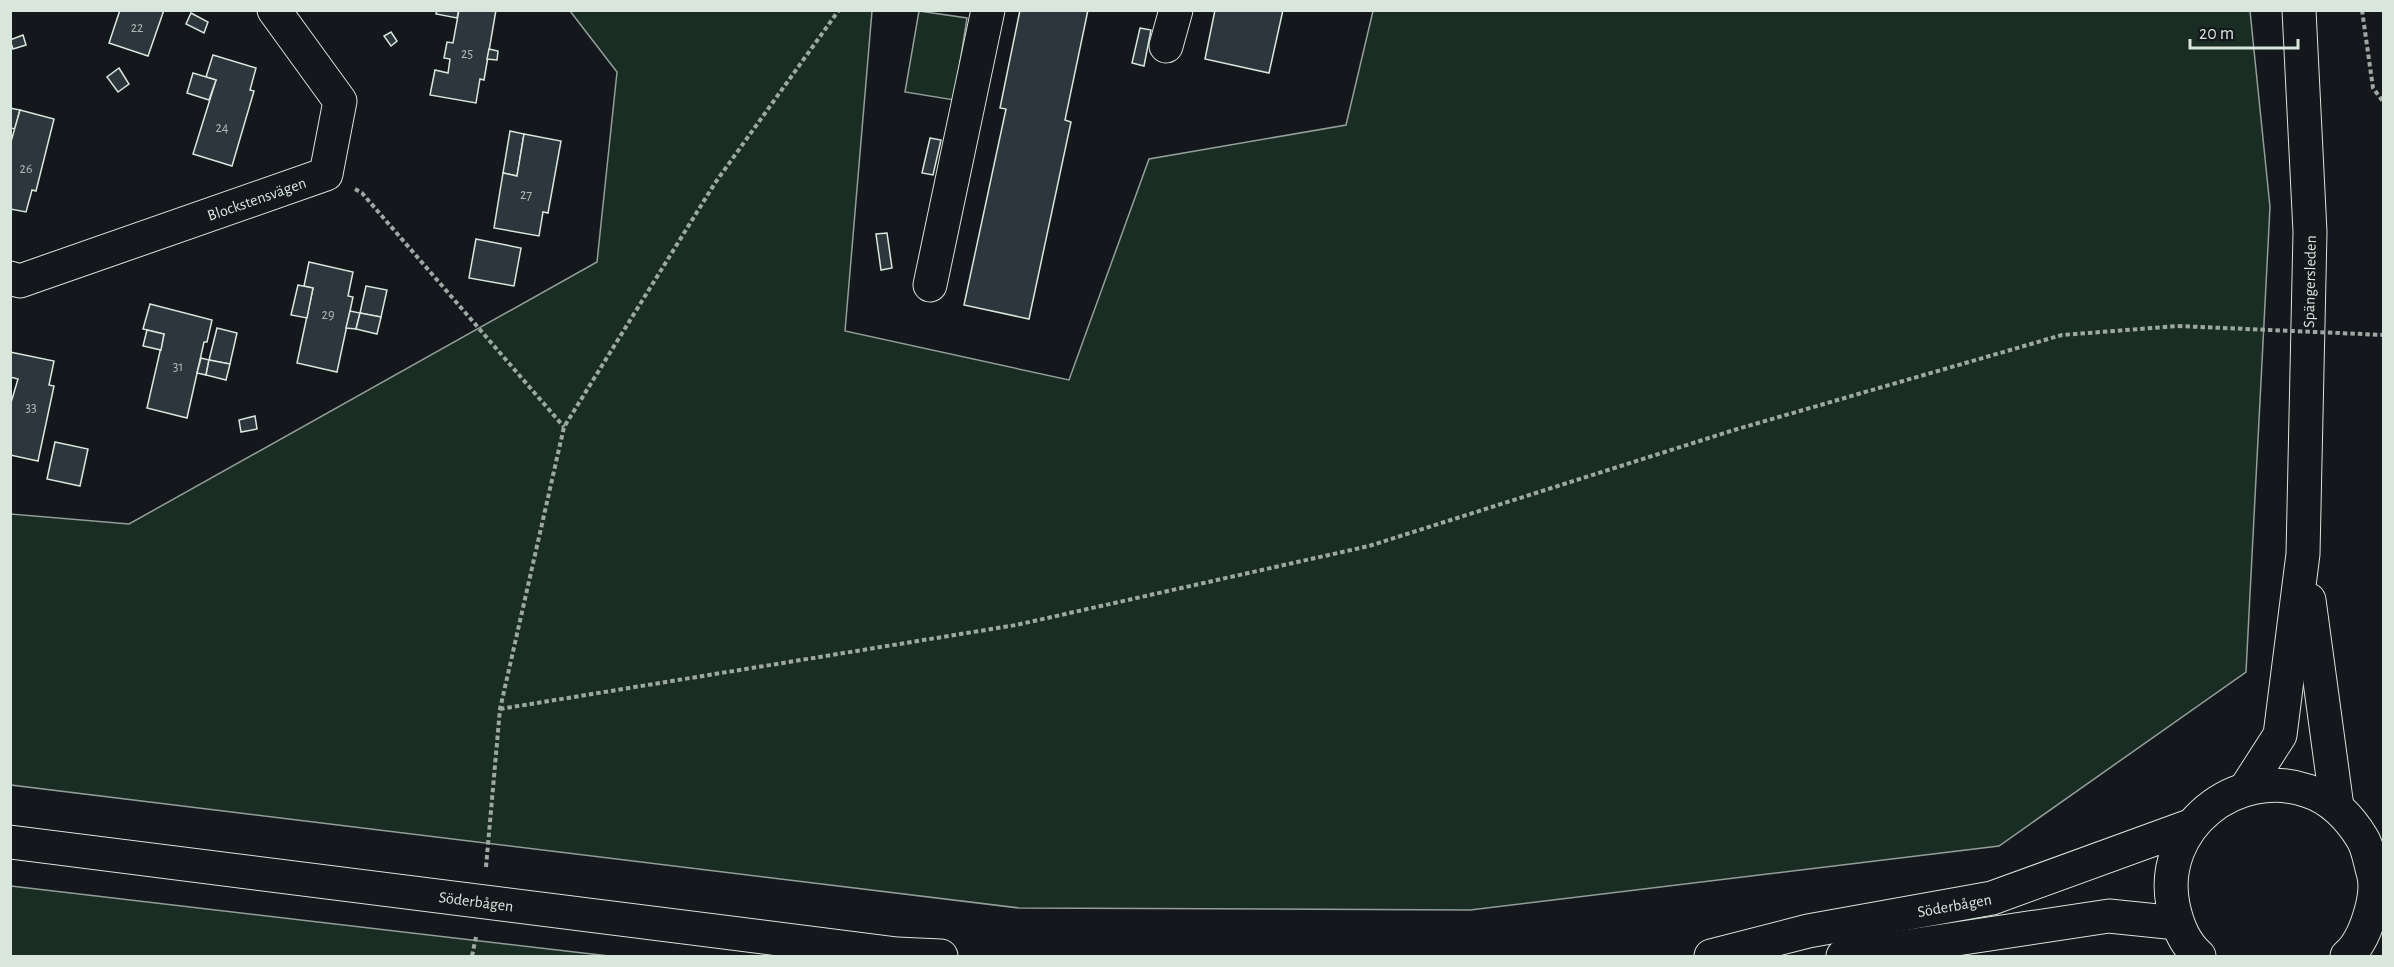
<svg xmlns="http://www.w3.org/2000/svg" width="2394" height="967" viewBox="0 0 2394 967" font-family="'Alegreya Sans',sans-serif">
<rect width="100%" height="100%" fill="#14181c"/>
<g fill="#1a2d24" stroke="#939e99" stroke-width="1.5">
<polygon points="570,11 872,11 845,331 1069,380 1149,159 1346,125 1373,11 2250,11 2270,207 2246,672 1999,846 1470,910 1019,908 11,785 11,514 129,524 597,262 617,72"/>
<polygon points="919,11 967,18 954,100 905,92"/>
<polygon points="11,886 609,956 11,956"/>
</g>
<g fill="#2c363c" stroke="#d8e6dc" stroke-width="1.5">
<polygon points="120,10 164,10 148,56 109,43"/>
<polygon points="437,10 459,10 457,18 436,14"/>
<polygon points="459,10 496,10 484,80 480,79 476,103 430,95 435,70 448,73 450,59 444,58 447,42 453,43"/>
<polygon points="1020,10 1088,10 1065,120 1071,122 1029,319 964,305 1006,109 1000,108"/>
<polygon points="1283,10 1269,73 1205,59 1215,10"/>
<polygon points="191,13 208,22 204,33 186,24"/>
<polygon points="1140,28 1151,30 1144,66 1132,63"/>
<polygon points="391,32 397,41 391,46 384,36"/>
<polygon points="23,35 26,45 13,49 10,40"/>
<polygon points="489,49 498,51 497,60 487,59"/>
<polygon points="213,55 256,68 250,90 254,91 232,166 193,154 216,80 206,77"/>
<polygon points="119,68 129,84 118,92 107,77"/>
<polygon points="193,73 216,80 209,100 187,93"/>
<polygon points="10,108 20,110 15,129 10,128"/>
<polygon points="20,110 54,119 36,191 32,190 26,212 10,209 10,145"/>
<polygon points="510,131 524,134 517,176 503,173"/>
<polygon points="524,134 561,141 548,213 543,212 539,236 494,228 503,173 517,176"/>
<polygon points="930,138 941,140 933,175 922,173"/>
<polygon points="887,233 892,268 881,270 876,234"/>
<polygon points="476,239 521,248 514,286 469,278"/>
<polygon points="309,262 353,272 348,296 353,297 337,372 297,363 313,288 304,286"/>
<polygon points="298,285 313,288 307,318 291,315"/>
<polygon points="366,286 387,290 381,317 360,313"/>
<polygon points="150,304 212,320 207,342 204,342 187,418 147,408 164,334 143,329"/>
<polygon points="350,311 360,313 356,329 346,328"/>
<polygon points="360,313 381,317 377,334 356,329"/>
<polygon points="217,328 237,333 230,364 209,360"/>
<polygon points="147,330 164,334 161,350 143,346"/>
<polygon points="10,352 54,361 49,385 54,386 38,461 10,455 10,406 18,379 10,377"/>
<polygon points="201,358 209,360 206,375 197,373"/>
<polygon points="209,360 230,364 226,380 206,375"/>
<polygon points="255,416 257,429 241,432 239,420"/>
<polygon points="55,442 88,449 80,486 47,479"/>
</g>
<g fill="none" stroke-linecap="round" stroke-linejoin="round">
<defs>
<g id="street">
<polyline points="1166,46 1176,10"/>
<path id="s1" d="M10 278 20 281 326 174 340 101 274 10"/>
<polyline points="930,285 988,10"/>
</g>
<g id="secondary">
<polyline points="2309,600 2337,807"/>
<path id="s2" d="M2246 788 2280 735 2303 554 2310 232 2299 10"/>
<path id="s3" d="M10 842 897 954 941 956"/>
<path id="s4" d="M1711 956 1808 931 1992 898 2190 826"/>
<polyline points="1843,956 2109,916 2177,923"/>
</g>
<path id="primary" d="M2199 956C2184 943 2177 925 2173 905 2158 828 2236 766 2308 791 2331 798 2350 818 2362 838 2368 847 2370 862 2373 872 2380 895 2365 941 2347 956"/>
</defs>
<use href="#street" stroke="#d8e6dc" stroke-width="35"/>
<use href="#secondary" stroke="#d8e6dc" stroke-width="35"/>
<use href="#primary" stroke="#d8e6dc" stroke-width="35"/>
<g stroke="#9da8a2" stroke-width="4" stroke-dasharray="4.5 3" stroke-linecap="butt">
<polyline points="2362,10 2373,88 2384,103"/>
<polyline points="355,189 362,193 564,427"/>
<polyline points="500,709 1016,625 1369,546 1734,430 2062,335 2178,326"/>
<polyline points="486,867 500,709 564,427 715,183 839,10"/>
<polyline points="472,956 476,937"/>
</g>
<use href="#street" stroke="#14181c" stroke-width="33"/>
<use href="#secondary" stroke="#14181c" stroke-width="33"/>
<use href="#primary" stroke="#14181c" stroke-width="33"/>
<polyline stroke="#9da8a2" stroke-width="4" stroke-dasharray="4.5 3" stroke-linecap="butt" points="2178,326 2384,335"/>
</g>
<g text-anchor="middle" stroke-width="4.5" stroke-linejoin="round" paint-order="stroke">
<g font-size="14" fill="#adbab4">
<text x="137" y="32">22</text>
<text x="467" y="58">25</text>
<text x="222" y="132">24</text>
<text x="26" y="173">26</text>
<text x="526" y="199">27</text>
<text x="328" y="319">29</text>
<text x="178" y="371">31</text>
<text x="31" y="412">33</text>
</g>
<g font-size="16" fill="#d8e6dc" stroke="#14181c">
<text dy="6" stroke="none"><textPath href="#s1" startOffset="261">Blockstensvägen</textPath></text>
<text dy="6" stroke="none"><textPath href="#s2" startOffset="518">Spängersleden</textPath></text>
<text dy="6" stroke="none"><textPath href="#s3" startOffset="470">Söderbågen</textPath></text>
<text dy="6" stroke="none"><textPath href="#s4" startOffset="249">Söderbågen</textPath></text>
</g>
</g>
<rect width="2394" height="967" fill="none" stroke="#d8e6dc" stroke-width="24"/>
<path d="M2190 39v9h108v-9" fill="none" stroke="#d8e6dc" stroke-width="3"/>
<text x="2199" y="39" font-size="18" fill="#d8e6dc" stroke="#14181c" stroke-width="4.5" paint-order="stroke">20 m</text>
</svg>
